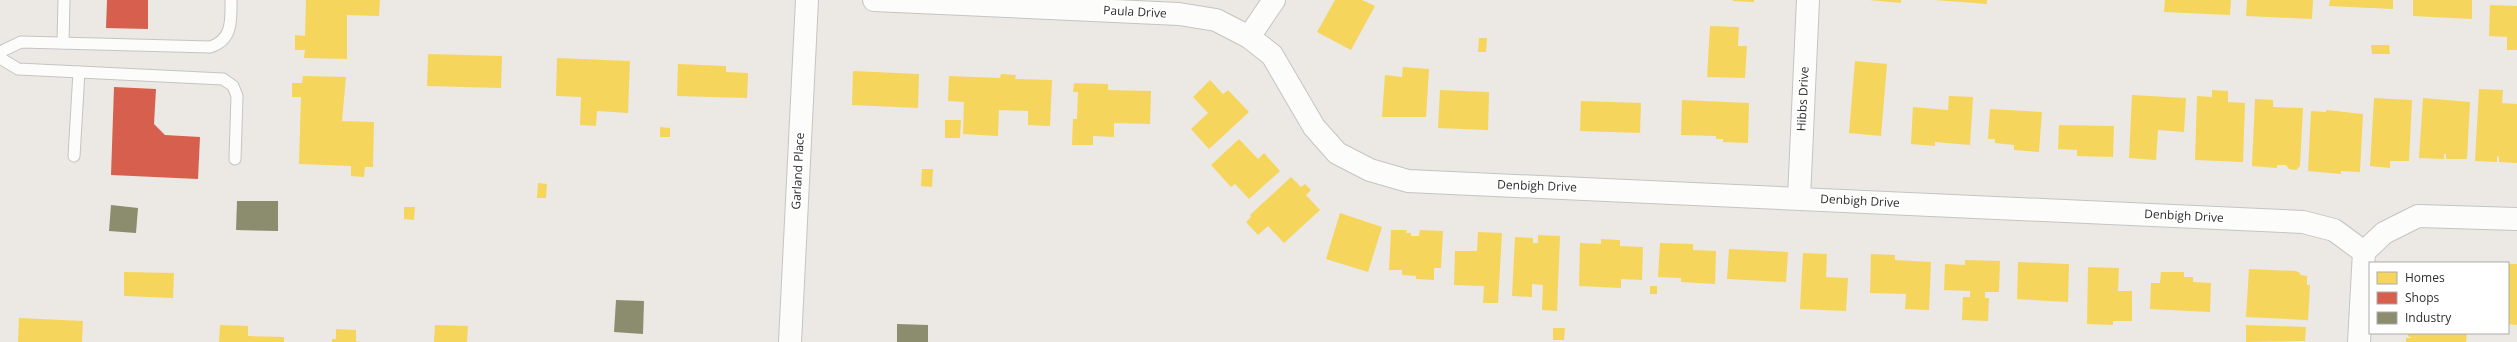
<svg xmlns="http://www.w3.org/2000/svg" width="2517" height="342" viewBox="0 0 2517 342" font-family="'Open Sans',sans-serif">
<rect width="100%" height="100%" fill="#ece8e4"/>
<g fill="#f6d55c">
<polygon points="306,0 380,0 379,16 347,15 347,59 304,58 305,50 295,50 295,35 305,36"/>
<polygon points="1335,0 1362,0 1375,6 1351,50 1317,32"/>
<polygon points="1733,0 1754,0 1754,2 1733,1"/>
<polygon points="1869,0 1901,0 1901,3"/>
<polygon points="1935,0 1987,0 1987,4"/>
<polygon points="2165,0 2231,0 2230,15 2164,12"/>
<polygon points="2247,0 2313,0 2312,19 2246,16"/>
<polygon points="2330,0 2393,0 2393,9 2329,6"/>
<polygon points="2413,0 2472,0 2472,19 2413,16"/>
<polygon points="2490,5 2517,6 2517,50 2507,50 2507,37 2489,36"/>
<polygon points="1710,26 1739,27 1738,46 1747,46 1745,78 1707,77"/>
<polygon points="1479,38 1487,38 1486,52 1478,52"/>
<polygon points="2371,45 2389,45 2390,54 2372,54"/>
<polygon points="428,54 502,56 501,88 427,86"/>
<polygon points="557,58 630,61 628,113 597,111 596,126 580,125 581,97 556,96"/>
<polygon points="1855,61 1887,64 1881,136 1849,133"/>
<polygon points="678,64 726,66 726,72 748,73 747,98 677,96"/>
<polygon points="1403,67 1429,69 1426,117 1382,117 1385,75 1402,77"/>
<polygon points="853,71 919,74 918,108 852,105"/>
<polygon points="1001,74 1016,75 1015,79 1052,80 1050,126 1028,125 1028,111 999,110 998,136 963,134 964,102 948,101 949,76 1000,78"/>
<polygon points="303,76 346,77 342,121 374,122 373,167 365,167 364,177 351,176 351,166 299,164 301,97 292,97 292,83 302,83"/>
<polygon points="1210,80 1223,94 1228,90 1249,112 1209,149 1191,129 1208,113 1193,97"/>
<polygon points="1074,83 1108,84 1108,90 1151,91 1150,124 1114,123 1114,137 1093,136 1093,145 1072,145 1073,119 1077,119 1078,92 1073,92"/>
<polygon points="2479,89 2503,90 2502,103 2517,104 2517,163 2499,162 2499,157 2497,156 2497,162 2475,161"/>
<polygon points="1440,90 1489,92 1488,130 1438,128"/>
<polygon points="2212,90 2228,91 2228,102 2245,103 2243,162 2195,160 2197,96 2212,97"/>
<polygon points="2132,95 2186,98 2184,132 2158,130 2156,160 2129,158"/>
<polygon points="1949,96 1973,97 1970,145 1935,142 1935,146 1911,144 1913,107 1948,110"/>
<polygon points="2374,98 2412,100 2409,161 2390,161 2390,168 2370,166"/>
<polygon points="2423,98 2470,102 2467,159 2446,159 2446,154 2444,154 2444,159 2419,158"/>
<polygon points="2255,99 2273,100 2273,107 2303,108 2300,166 2296,170 2289,169 2286,165 2277,165 2277,168 2252,166"/>
<polygon points="1682,100 1749,103 1748,143 1723,142 1723,139 1716,139 1716,136 1681,135"/>
<polygon points="1581,101 1641,103 1640,133 1580,131"/>
<polygon points="1990,109 2042,112 2039,152 2014,150 2014,145 1995,143 1995,139 1988,139"/>
<polygon points="2326,110 2363,114 2360,172 2341,171 2341,174 2308,171 2311,111 2326,112"/>
<polygon points="945,120 961,120 960,138 945,138"/>
<polygon points="2059,125 2114,126 2113,157 2077,156 2077,150 2058,149"/>
<polygon points="660,127 670,128 670,137 660,137"/>
<polygon points="1239,139 1258,159 1264,153 1280,171 1249,199 1235,184 1231,187 1211,165"/>
<polygon points="922,169 933,169 932,187 921,186"/>
<polygon points="1291,177 1301,187 1305,184 1311,190 1306,195 1320,210 1284,243 1268,226 1258,235 1246,222 1251,217 1250,215"/>
<polygon points="538,183 547,184 546,198 537,198"/>
<polygon points="404,207 415,207 414,220 404,219"/>
<polygon points="1340,213 1382,227 1368,272 1326,259"/>
<polygon points="1391,230 1407,230 1406,233 1411,233 1411,236 1419,236 1420,230 1443,231 1441,268 1434,268 1434,280 1416,279 1416,276 1402,275 1402,270 1389,270"/>
<polygon points="1478,232 1502,233 1498,303 1483,303 1484,286 1454,285 1455,251 1477,251"/>
<polygon points="1538,235 1560,236 1557,311 1542,310 1543,285 1532,284 1532,297 1512,296 1515,237 1533,238 1533,243 1538,243"/>
<polygon points="1601,239 1620,240 1620,246 1643,247 1642,280 1621,279 1621,288 1579,286 1580,243 1601,244"/>
<polygon points="1660,243 1693,244 1693,250 1716,251 1715,284 1681,282 1681,278 1658,277"/>
<polygon points="1729,249 1788,252 1786,282 1727,279"/>
<polygon points="1803,253 1827,254 1826,277 1848,278 1846,311 1800,309"/>
<polygon points="1871,254 1895,255 1895,260 1931,262 1929,310 1905,309 1906,294 1870,293"/>
<polygon points="1965,260 2000,261 1999,292 1985,292 1985,298 1989,298 1988,321 1962,320 1963,297 1970,297 1970,291 1944,290 1945,264 1965,265"/>
<polygon points="2018,262 2069,264 2068,302 2017,299"/>
<polygon points="2508,264 2517,264 2517,325 2508,324"/>
<polygon points="2088,267 2119,268 2118,291 2132,291 2132,321 2113,321 2113,325 2087,324"/>
<polygon points="2249,269 2296,271 2300,273 2300,275 2307,276 2307,285 2310,285 2308,320 2246,317"/>
<polygon points="124,272 174,273 173,298 124,296"/>
<polygon points="2161,272 2184,272 2184,277 2193,277 2193,282 2211,283 2210,312 2150,309 2151,283 2160,283"/>
<rect x="1650" y="286" width="7" height="8"/>
<polygon points="19,318 83,321 82,342 18,342"/>
<polygon points="220,325 248,326 248,336 284,337 284,342 219,342"/>
<polygon points="435,325 468,326 467,342 434,342"/>
<polygon points="2246,325 2306,327 2305,341 2246,342"/>
<polygon points="1553,328 1565,328 1564,340 1553,340"/>
<polygon points="336,329 356,330 356,341 360,342 332,342 332,339 336,339"/>
<polygon points="2408,333 2467,333 2466,342 2406,342 2406,338 2412,338 2408,336"/>
</g>
<g fill="#d6604d">
<polygon points="107,0 148,0 148,29 106,28"/>
<polygon points="114,87 156,89 154,124 165,135 200,137 198,179 111,175"/>
</g>
<g fill="#8c8c6e">
<polygon points="237,201 278,201 278,231 236,230"/>
<polygon points="111,205 138,208 136,233 109,231"/>
<polygon points="616,300 644,301 643,334 614,332"/>
<polygon points="897,324 928,325 928,342 897,342"/>
</g>
<g fill="none" stroke-linecap="round" stroke-linejoin="round">
<defs>
<g id="service">
<polyline points="63,43 64,0"/>
<path d="M0 52 21 42 210 47C233 40 231 20 231 0"/>
<polyline points="0,58 18,69 223,79 233,86 237,96 235,159"/>
<polyline points="74,156 79,72"/>
</g>
<g id="minor">
<polyline points="874,0 1179,14 1216,20 1249,37 1272,55 1314,127 1337,153 1370,170 1408,181 2303,222 2334,230 2364,252 2384,233 2418,216 2517,219"/>
<polyline points="1249,37 1274,0"/>
<polyline points="1799,198 1808,0"/>
<polyline points="790,342 807,0"/>
<polyline points="2359,342 2364,252"/>
</g>
</defs>
<use href="#service" stroke="#c5c4c5" stroke-width="13"/>
<use href="#minor" stroke="#c5c4c5" stroke-width="24"/>
<use href="#service" stroke="#fcfcfb" stroke-width="11"/>
<use href="#minor" stroke="#fcfcfb" stroke-width="22"/>
</g>
<g text-anchor="middle" stroke-width="4" stroke-linejoin="round" paint-order="stroke">
<g font-size="12" fill="#2e2e2e" stroke="#fff">
<text transform="translate(1135 12) rotate(3)" y="4">Paula Drive</text>
<text transform="translate(1803 99) rotate(-87)" y="4">Hibbs Drive</text>
<text transform="translate(798 171) rotate(-87)" y="4">Garland Place</text>
<text transform="translate(1537 186) rotate(2)" y="4">Denbigh Drive</text>
<text transform="translate(1860 201) rotate(3)" y="4">Denbigh Drive</text>
<text transform="translate(2184 216) rotate(3)" y="4">Denbigh Drive</text>
</g>
</g>
<rect x="2369" y="262" width="140" height="72" fill="#ffffff" stroke="#ababab"/>
<rect x="2377" y="272" width="20" height="12" fill="#f6d55c" stroke="#ababab"/>
<text x="2405" y="282" font-size="12" fill="#2e2e2e">Homes</text>
<rect x="2377" y="292" width="20" height="12" fill="#d6604d" stroke="#ababab"/>
<text x="2405" y="302" font-size="12" fill="#2e2e2e">Shops</text>
<rect x="2377" y="312" width="20" height="12" fill="#8c8c6e" stroke="#ababab"/>
<text x="2405" y="322" font-size="12" fill="#2e2e2e">Industry</text>
</svg>
